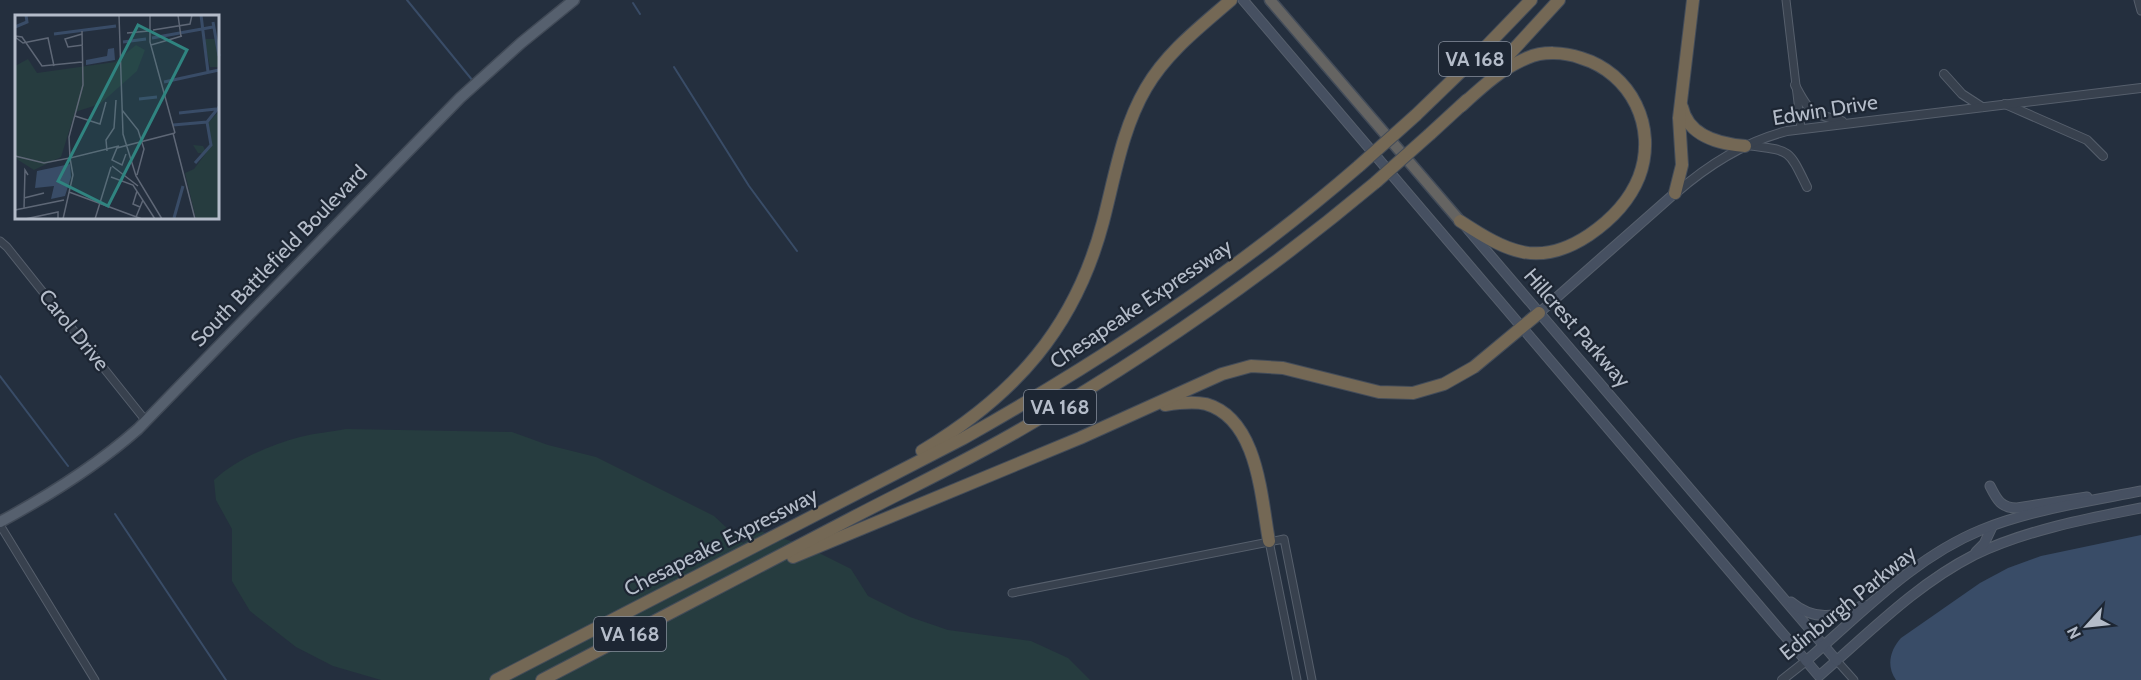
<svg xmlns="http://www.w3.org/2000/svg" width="2141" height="680" viewBox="0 0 2141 680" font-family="Cabin,sans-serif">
<rect width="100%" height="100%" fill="#242f3e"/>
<path fill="#263c3f" d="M346 429 512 432 548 445 596 457 714 516 743 543 760 531 803 545 851 569 868 596 910 617 948 630 1031 641 1068 658 1090 680H381L333 666 296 647 250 611 232 581V529L216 500 214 480C237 459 270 445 300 437 315 433 331 432 346 429Z"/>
<path fill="#394c67" d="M2141 535V680H1896C1886 666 1890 650 1901 638L1980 583 2008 568 2041 556Z"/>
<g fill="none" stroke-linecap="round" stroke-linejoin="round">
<g stroke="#394c67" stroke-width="2">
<polyline points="407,0 473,81"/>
<polyline points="633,3 640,14"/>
<polyline points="674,67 749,186 797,251"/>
<polyline points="0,376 68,466"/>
<polyline points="115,514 226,680"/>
</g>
<defs>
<g id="minor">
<polyline points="1786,0 1801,128"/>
<polyline points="2138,0 2141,11"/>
<polyline points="0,241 7,247 146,421"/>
<polyline points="0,525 95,680"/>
<polyline points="1269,541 1297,680"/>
<polyline points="1012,593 1284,539 1312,680"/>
<polyline points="1837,661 1854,680"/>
</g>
<g id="tertiary">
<polyline points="1944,74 1962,94 1982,107"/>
<path d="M1795 85C1810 114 1811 113 1842 121"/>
<polyline points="2005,104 2087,140 2103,156"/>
<path d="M1747 145C1791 151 1788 148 1807 187"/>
<path d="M1676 193C1709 164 1744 142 1787 131L2141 88"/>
<polyline points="1782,680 1806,661"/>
</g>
<g id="secondary">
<path d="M1243 0 1819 676C1868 634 1915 585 1974 555 2026 530 2085 519 2141 508"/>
<polyline points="1466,227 1837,661"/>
<polyline points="1539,313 1675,193"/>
<path d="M1990 486C1997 500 2001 508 2017 508L2087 497"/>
<polyline points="1976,552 1984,544 1992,527"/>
<path d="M1791 602C1816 623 1837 616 1864 605"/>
<path d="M1806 661C1861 614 1913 558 1981 530 2029 510 2090 501 2141 491"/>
</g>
<path id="primary" d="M0 522C50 495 96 466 138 429L460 98 521 43 574 0"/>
<polyline id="trunk" points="1270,0 1460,221"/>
<g id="motorway">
<polyline points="1493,72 1559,0"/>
<path d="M1682 107C1688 136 1720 144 1745 146"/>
<polyline points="1416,115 1473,60 1531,0"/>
<polyline points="1430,134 1467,100"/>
<polyline points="1675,193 1682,165 1679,118 1693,0"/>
<path d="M1460 221C1506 251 1538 269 1589 235 1611 220 1629 202 1639 177 1658 127 1631 73 1581 58 1564 52 1543 51 1527 58 1501 69 1482 87 1461 106"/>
<path d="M1165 405C1178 403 1193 401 1206 404 1258 419 1261 497 1269 541"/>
<path d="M922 451C1015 395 1075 328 1103 222 1115 176 1122 129 1146 88 1167 52 1200 27 1231 0"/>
<polyline points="793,557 1080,438 1222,374 1251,366 1283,368 1379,392 1413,393 1444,384 1474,367 1539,313"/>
<path d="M496 680 964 438C1104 359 1238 271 1359 166"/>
<path d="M542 680C645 627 747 572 850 519 907 489 967 461 1023 428 1147 357 1266 274 1376 182"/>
</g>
</defs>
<use href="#minor" stroke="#565f6c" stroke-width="9"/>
<use href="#tertiary" stroke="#565f6c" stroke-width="10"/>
<use href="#secondary" stroke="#565f6c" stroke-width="11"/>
<use href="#primary" stroke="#414a57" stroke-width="13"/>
<use href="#trunk" stroke="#434c59" stroke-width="13"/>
<use href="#motorway" stroke="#434c59" stroke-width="14"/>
<use href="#minor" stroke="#38414e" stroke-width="7"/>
<use href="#tertiary" stroke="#38414e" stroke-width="8"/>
<use href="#secondary" stroke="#465061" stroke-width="9"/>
<use href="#primary" stroke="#56606e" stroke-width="10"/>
<use href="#trunk" stroke="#656462" stroke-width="10"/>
<use href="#motorway" stroke="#746855" stroke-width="12"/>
<defs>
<g id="motorway-bridge">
<polyline points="1359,166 1416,115"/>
<polyline points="1376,182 1430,134"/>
</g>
</defs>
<use href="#motorway-bridge" stroke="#434c59" stroke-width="14" stroke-linecap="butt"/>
<use href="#motorway-bridge" stroke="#746855" stroke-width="12"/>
</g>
<g text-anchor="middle" stroke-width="4.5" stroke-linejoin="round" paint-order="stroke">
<g fill="#1d2633" stroke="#878f9c" stroke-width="1.5">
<rect x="1439" y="42" width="72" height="34" rx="4.5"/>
<rect x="1024" y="390" width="72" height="34" rx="4.5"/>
<rect x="594" y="617" width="72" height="34" rx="4.5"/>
</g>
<g font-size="20" font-weight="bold" fill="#b4bcc9">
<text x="1475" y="66">VA 168</text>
<text x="1060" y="414">VA 168</text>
<text x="630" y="641">VA 168</text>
</g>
<g font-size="21" fill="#b4bcc9" stroke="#1d2633">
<text transform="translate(1825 110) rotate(-9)" y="7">Edwin Drive</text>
<text transform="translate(279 256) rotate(-46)" y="7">South Battlefield Boulevard</text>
<text transform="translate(1141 304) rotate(-34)" y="7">Chesapeake Expressway</text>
<text transform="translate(1577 328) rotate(49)" y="7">Hillcrest Parkway</text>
<text transform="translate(74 330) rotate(51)" y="7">Carol Drive</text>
<text transform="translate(721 542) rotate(-27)" y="7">Chesapeake Expressway</text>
<text transform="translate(1848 603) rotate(-39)" y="7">Edinburgh Parkway</text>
</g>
</g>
<g transform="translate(15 15)">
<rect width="204" height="204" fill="#242f3e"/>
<path d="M189 24H204V52H195ZM121 30 130 35 122 56 85 89 60 97 46 142 19 155 0 143V51L13 44 22 58 100 47ZM204 96V204H181L170 158 179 154 191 138H183L178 130 188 131 191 137 197 130 193 108Z" fill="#263c3f"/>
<path d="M99 33 100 45 71 50V45L92 41 93 34ZM55 149 56 162 50 181 36 184 39 171 20 173 22 156Z" fill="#394c67"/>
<path fill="none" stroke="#394c67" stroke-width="3" d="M186 0 193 57M198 7 204 41M0 12 12 7 11 0M39 19 101 11M137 23 198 12M108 27 131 24M149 67 204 55M124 84 142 82M164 98 201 94M158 110 192 107 204 92M180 148 196 130 192 107M159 203 168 171"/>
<path fill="none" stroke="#5e6776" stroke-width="1.5" d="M104 0 108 119 121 161 147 204M135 0V27L160 118M163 0 166 22M138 15 175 9 177 0M112 18 134 16M67 19 50 24 53 32 68 30M0 21 7 22 27 51 67 47M0 22 8 28 33 23 39 51M136 30 167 21M107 95 123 115 129 134 122 160M60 101 85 109 91 87M158 118 180 204M92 136 91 125 99 113 101 85M111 139 107 150 97 145 102 133 160 118M0 141 29 148 55 143 54 122 68 70 67 16M97 151 123 171M96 162 118 170 140 204M122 176 118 189 125 192M54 177 127 204M9 183 29 178M9 194 10 155 13 160M0 195 49 185M121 202 128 185M10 204 43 197V204M48 204 58 160 55 143 104 131M80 204 96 152"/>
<path fill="#308480" fill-opacity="0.15" stroke="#308480" stroke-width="3" d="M123 10 172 35 93 191 43 166Z"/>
<rect width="204" height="204" fill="none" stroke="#b4bcc9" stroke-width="3"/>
</g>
<g transform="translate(2087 626) rotate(243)" stroke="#1d2633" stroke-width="4.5" paint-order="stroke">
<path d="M0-4.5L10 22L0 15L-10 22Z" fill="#b4bcc9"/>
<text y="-9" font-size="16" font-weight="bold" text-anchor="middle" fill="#b4bcc9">N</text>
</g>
</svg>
